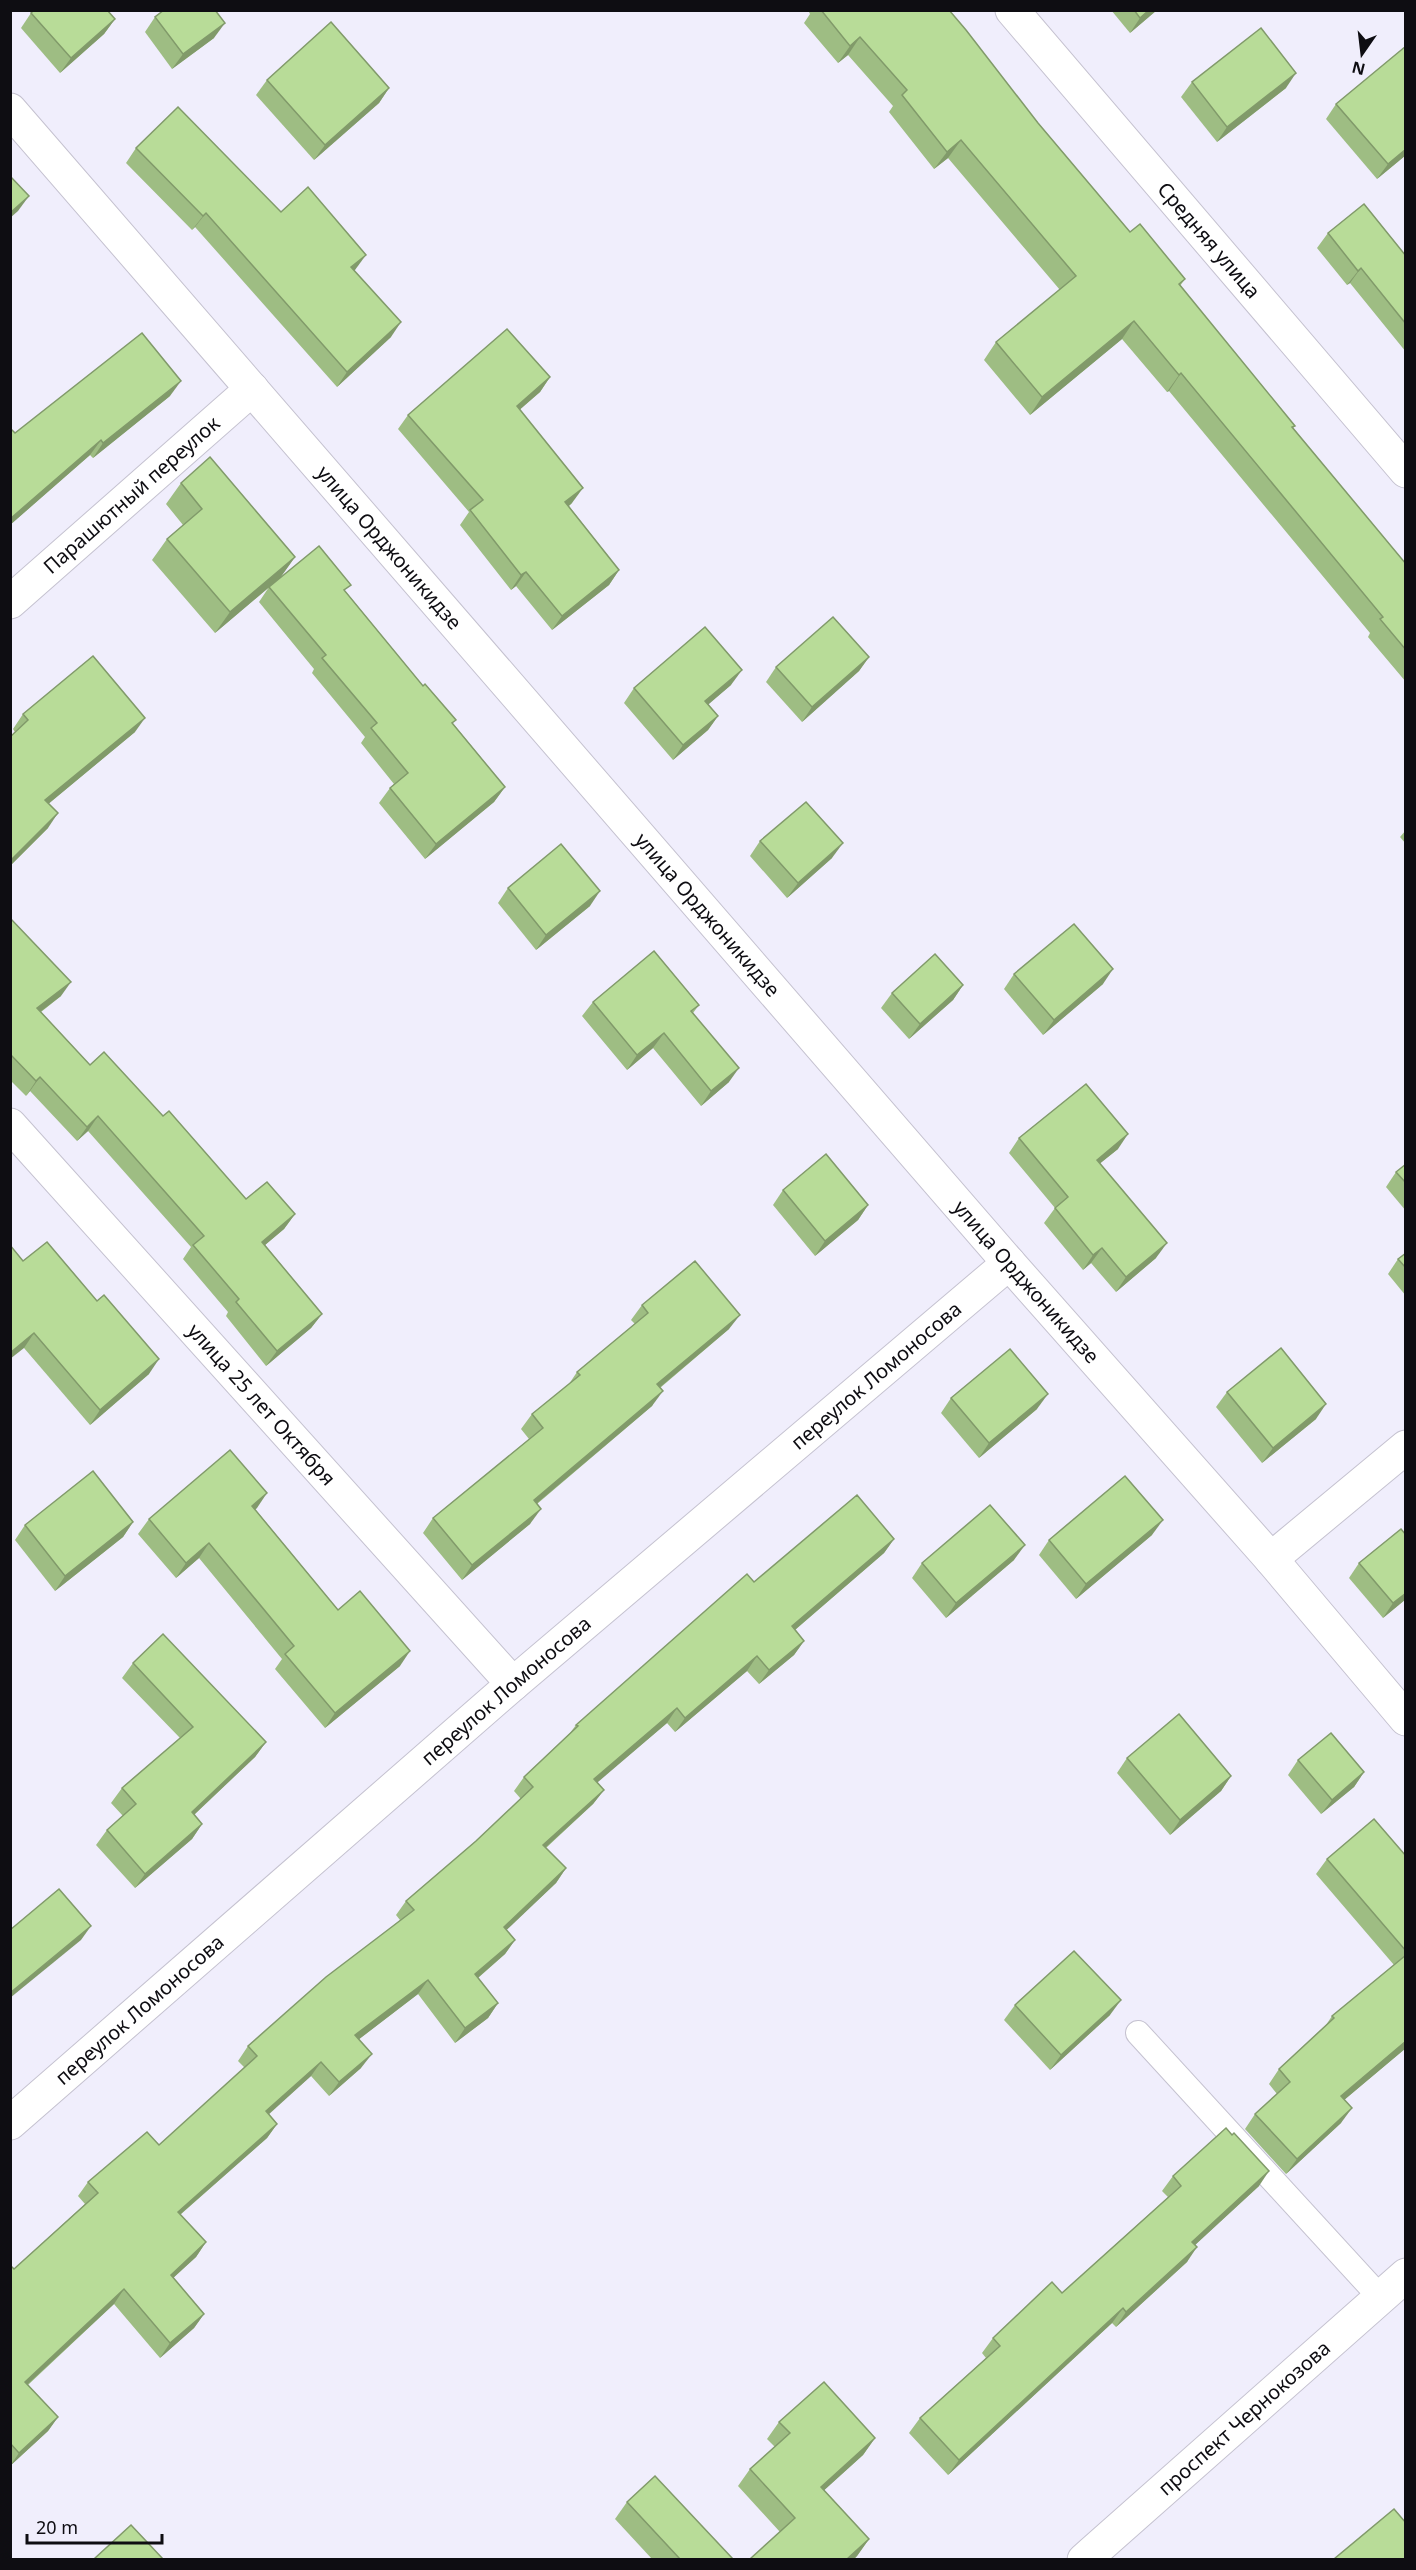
<svg xmlns="http://www.w3.org/2000/svg" width="1416" height="2570" viewBox="0 0 1416 2570" font-family="'Noto Sans',sans-serif">
<rect width="100%" height="100%" fill="#f0eefc"/>
<g fill="none" stroke-linecap="round" stroke-linejoin="round">
<defs>
<polyline id="service" points="1138,2033 1380,2297"/>
<g id="minor">
<path id="s1" d="M1012 10 1406 471"/>
<path id="s2" d="M10 110 1009 1263 1271 1559 1406 1719"/>
<path id="s3" d="M10 602 252 389"/>
<path id="s4" d="M10 1125 513 1684"/>
<polyline points="1271,1559 1406,1447"/>
<path id="s5" d="M10 2123 513 1684 1009 1263"/>
</g>
<g id="tertiary">
<path id="s6" d="M1084 2560 1406 2275"/>
</g>
</defs>
<use href="#service" stroke="#c5c2d0" stroke-width="26"/>
<use href="#minor" stroke="#c5c2d0" stroke-width="35"/>
<use href="#tertiary" stroke="#c5c2d0" stroke-width="35"/>
<use href="#service" stroke="#fff" stroke-width="24"/>
<use href="#minor" stroke="#fff" stroke-width="33"/>
<use href="#tertiary" stroke="#fff" stroke-width="33"/>
</g>
<g fill="#9ebd83">
<polygon points="808,10 949,10 1038,123 1130,232 1185,279 1180,286 1295,426 1293,428 1406,564 1406,682 1368,637 1370,633 1169,391 1167,392 1122,339 1030,415 984,360 996,342 1060,290 948,158 934,169 889,112 893,106 848,55 838,63 804,23 810,14"/>
<polygon points="1111,10 1157,10 1130,33"/>
<polygon points="31,13 115,19 104,34 60,73 21,28"/>
<polygon points="155,17 214,38 172,69 145,32"/>
<polygon points="267,80 389,88 379,103 314,160 256,95"/>
<polygon points="1192,82 1286,88 1217,142 1181,97"/>
<polygon points="1336,104 1406,155 1377,179 1326,119"/>
<polygon points="136,148 281,212 355,270 354,271 391,337 337,387 195,227 192,230 126,163"/>
<polygon points="1328,233 1406,256 1406,352 1350,283 1347,285 1317,248"/>
<polygon points="550,377 540,392 520,409 572,503 569,506 619,570 609,585 552,630 516,586 511,590 460,525 469,512 398,429 408,415"/>
<polygon points="170,396 93,458 90,455 10,525 10,428 15,433"/>
<polygon points="181,483 295,557 280,578 215,633 152,560 167,539 183,525 166,504"/>
<polygon points="269,587 346,592 505,787 494,802 425,859 379,803 390,788 394,784 361,743 365,737 312,673 314,669 259,602"/>
<polygon points="869,657 859,671 802,722 766,682 776,667"/>
<polygon points="731,685 708,704 718,716 708,730 673,760 624,703 634,688"/>
<polygon points="23,714 135,732 48,804 48,828 10,866 10,737 15,732 13,729"/>
<polygon points="1406,830 1406,844 1400,837"/>
<polygon points="760,841 832,858 787,898 750,856"/>
<polygon points="508,888 590,906 536,950 498,903"/>
<polygon points="10,918 61,996 41,1012 90,1065 163,1116 246,1199 295,1214 284,1229 265,1245 322,1314 311,1328 266,1366 226,1316 228,1312 183,1259 191,1247 88,1131 77,1141 30,1091 26,1096 10,1080"/>
<polygon points="1014,974 1103,984 1043,1035 1004,989"/>
<polygon points="963,985 953,1000 909,1039 881,1008 892,993"/>
<polygon points="593,1002 699,1005 693,1013 729,1082 701,1106 653,1048 627,1070 582,1016"/>
<polygon points="1019,1138 1118,1149 1100,1163 1156,1258 1116,1292 1091,1263 1083,1270 1044,1223 1055,1208 1009,1153"/>
<polygon points="1406,1164 1406,1211 1386,1187 1396,1172"/>
<polygon points="783,1190 868,1205 858,1220 815,1256 773,1205"/>
<polygon points="1406,1253 1406,1296 1388,1274 1398,1259"/>
<polygon points="23,1261 149,1374 90,1425 24,1348"/>
<polygon points="642,1305 729,1329 660,1388 652,1406 537,1504 530,1524 462,1580 423,1533 433,1518 529,1439 521,1429 532,1414 569,1384 577,1372 635,1324 631,1320"/>
<polygon points="1227,1392 1316,1419 1262,1463 1216,1407"/>
<polygon points="951,1398 1037,1409 979,1458 941,1413"/>
<polygon points="257,1508 255,1509 338,1610 400,1666 325,1728 275,1669 282,1659 199,1558 176,1578 138,1534 149,1519"/>
<polygon points="133,1522 123,1537 55,1591 15,1540 25,1525"/>
<polygon points="1152,1535 1076,1599 1039,1555 1049,1540"/>
<polygon points="894,1539 884,1553 795,1630 804,1641 794,1655 759,1684 747,1671 675,1732 667,1723 597,1782 604,1790 593,1804 546,1848 566,1868 556,1883 506,1930 515,1940 505,1954 478,1978 498,2003 488,2018 455,2043 418,1994 359,2039 361,2068 329,2096 311,2076 268,2114 277,2124 267,2138 180,2215 206,2242 196,2257 173,2278 204,2314 194,2328 160,2358 114,2304 28,2385 58,2417 48,2431 10,2466 10,2265 14,2269 85,2204 78,2196 88,2182 159,2145 245,2068 238,2061 248,2046 400,1920 396,1915 406,1901 476,1841 521,1799 514,1791 524,1777 570,1733 576,1725 754,1582"/>
<polygon points="1014,1560 946,1618 912,1578 922,1563"/>
<polygon points="1359,1563 1406,1599 1383,1618 1349,1578"/>
<polygon points="133,1663 266,1742 255,1757 194,1815 202,1824 192,1839 135,1888 96,1845 107,1830 123,1816 111,1803 122,1788 180,1738 122,1678"/>
<polygon points="1127,1758 1231,1776 1221,1791 1170,1835 1117,1773"/>
<polygon points="1298,1760 1364,1772 1354,1787 1321,1814 1288,1775"/>
<polygon points="1406,1856 1406,2048 1344,2100 1341,2123 1286,2174 1245,2129 1255,2114 1277,2094 1269,2084 1279,2069 1326,2025 1332,2016 1394,1965 1316,1874 1327,1859"/>
<polygon points="1015,2005 1110,2015 1050,2070 1004,2020"/>
<polygon points="1173,2176 1259,2186 1195,2245 1187,2262 1116,2327 1112,2323 948,2475 909,2433 920,2418 986,2358 982,2353 993,2338 1062,2293 1168,2197 1162,2191"/>
<polygon points="779,2422 875,2438 863,2455 824,2490 869,2539 857,2556 854,2559 750,2559 780,2532 738,2486 750,2469 775,2447 767,2439"/>
<polygon points="627,2502 733,2559 652,2559 615,2519"/>
</g>
<g fill="#819a6a">
<polygon points="1149,10 1157,10 1130,33 1140,18"/>
<polygon points="115,19 104,34 60,73 71,58"/>
<polygon points="225,23 214,38 172,69 183,54"/>
<polygon points="860,37 848,55 838,63 850,46"/>
<polygon points="1296,73 1286,88 1217,142 1227,127"/>
<polygon points="389,88 379,103 314,160 325,145"/>
<polygon points="961,140 948,158 934,169 947,152"/>
<polygon points="1406,149 1406,155 1377,179 1388,164"/>
<polygon points="29,196 18,211 10,218 10,213"/>
<polygon points="206,213 195,227 192,230 203,216"/>
<polygon points="366,255 355,270 341,282 351,267"/>
<polygon points="1361,268 1350,283 1347,285 1358,271"/>
<polygon points="1134,321 1122,339 1030,415 1042,397"/>
<polygon points="401,322 391,337 337,387 347,372"/>
<polygon points="1181,373 1169,391 1167,392 1179,375"/>
<polygon points="550,377 540,392 507,421 517,406"/>
<polygon points="181,381 170,396 93,458 103,443"/>
<polygon points="101,440 90,455 10,525 10,519"/>
<polygon points="583,488 572,503 555,517 565,502"/>
<polygon points="295,557 280,578 215,633 230,612"/>
<polygon points="619,570 609,585 552,630 562,616"/>
<polygon points="526,572 516,586 511,590 521,575"/>
<polygon points="869,657 859,671 802,722 812,707"/>
<polygon points="742,670 731,685 695,716 705,701"/>
<polygon points="718,716 708,730 673,760 683,745"/>
<polygon points="145,718 135,732 35,815 45,800"/>
<polygon points="505,787 494,802 425,859 436,844"/>
<polygon points="58,813 48,828 10,866 10,861"/>
<polygon points="843,843 832,858 787,898 798,883"/>
<polygon points="600,891 590,906 536,950 546,935"/>
<polygon points="1113,969 1103,984 1043,1035 1054,1020"/>
<polygon points="71,982 61,996 27,1022 37,1008"/>
<polygon points="963,985 953,1000 909,1039 920,1024"/>
<polygon points="664,1033 653,1048 627,1070 637,1055"/>
<polygon points="739,1068 729,1082 701,1106 711,1091"/>
<polygon points="40,1077 30,1091 26,1096 36,1081"/>
<polygon points="98,1116 88,1131 77,1141 87,1127"/>
<polygon points="1128,1134 1118,1149 1087,1174 1097,1160"/>
<polygon points="868,1205 858,1220 815,1256 825,1241"/>
<polygon points="295,1214 284,1229 252,1256 262,1242"/>
<polygon points="1167,1243 1156,1258 1116,1292 1126,1277"/>
<polygon points="1102,1248 1091,1263 1083,1270 1093,1255"/>
<polygon points="322,1314 311,1328 266,1366 277,1351"/>
<polygon points="740,1315 729,1329 646,1399 657,1384"/>
<polygon points="34,1333 24,1348 10,1359 10,1353"/>
<polygon points="159,1359 149,1374 90,1425 100,1410"/>
<polygon points="663,1391 652,1406 523,1515 534,1500"/>
<polygon points="1048,1394 1037,1409 979,1458 989,1443"/>
<polygon points="1326,1404 1316,1419 1262,1463 1273,1448"/>
<polygon points="267,1493 257,1508 242,1521 252,1506"/>
<polygon points="541,1509 530,1524 462,1580 472,1565"/>
<polygon points="1163,1520 1152,1535 1076,1599 1086,1584"/>
<polygon points="133,1522 123,1537 55,1591 65,1576"/>
<polygon points="894,1539 884,1553 782,1641 792,1626"/>
<polygon points="209,1543 199,1558 176,1578 186,1563"/>
<polygon points="1025,1545 1014,1560 946,1618 956,1603"/>
<polygon points="1406,1593 1406,1599 1383,1618 1393,1603"/>
<polygon points="804,1641 794,1655 759,1684 769,1670"/>
<polygon points="410,1651 400,1666 325,1728 335,1713"/>
<polygon points="757,1656 747,1671 675,1732 685,1718"/>
<polygon points="677,1708 667,1723 584,1794 594,1779"/>
<polygon points="266,1742 255,1757 181,1827 192,1812"/>
<polygon points="1364,1772 1354,1787 1321,1814 1332,1800"/>
<polygon points="1231,1776 1221,1791 1170,1835 1180,1820"/>
<polygon points="604,1790 593,1804 533,1859 543,1845"/>
<polygon points="202,1824 192,1839 135,1888 145,1874"/>
<polygon points="566,1868 556,1883 494,1942 504,1927"/>
<polygon points="91,1926 81,1940 10,1998 10,1993"/>
<polygon points="515,1940 505,1954 465,1989 475,1974"/>
<polygon points="428,1980 418,1994 345,2050 355,2035"/>
<polygon points="1121,2000 1110,2015 1050,2070 1061,2055"/>
<polygon points="498,2003 488,2018 455,2043 465,2028"/>
<polygon points="1406,2041 1406,2048 1331,2111 1341,2096"/>
<polygon points="372,2054 361,2068 329,2096 339,2082"/>
<polygon points="321,2062 311,2076 256,2126 266,2111"/>
<polygon points="1352,2108 1341,2123 1286,2174 1297,2159"/>
<polygon points="277,2124 267,2138 167,2226 178,2212"/>
<polygon points="1269,2171 1259,2186 1182,2257 1192,2242"/>
<polygon points="206,2242 196,2257 160,2290 171,2275"/>
<polygon points="1197,2247 1187,2262 1116,2327 1126,2312"/>
<polygon points="124,2289 114,2304 15,2396 25,2382"/>
<polygon points="1123,2308 1112,2323 948,2475 959,2460"/>
<polygon points="204,2314 194,2328 160,2358 170,2343"/>
<polygon points="58,2417 48,2431 10,2466 19,2453"/>
<polygon points="875,2438 863,2455 809,2504 821,2487"/>
<polygon points="869,2539 857,2556 854,2559 847,2559"/>
</g>
<g fill="#b8dc98" stroke="#819a6a" stroke-width="1.5">
<polygon points="34,10 107,10 115,19 71,58 31,13"/>
<polygon points="164,10 215,10 225,23 183,54 155,17"/>
<polygon points="821,10 949,10 966,30 1038,123 1130,232 1140,224 1185,279 1179,284 1295,426 1292,427 1406,564 1406,650 1380,619 1383,617 1181,373 1179,375 1134,321 1042,397 996,342 1076,276 961,140 947,152 902,95 907,90 860,37 850,46"/>
<polygon points="1134,10 1149,10 1140,18"/>
<polygon points="331,22 389,88 325,145 267,80"/>
<polygon points="1261,28 1296,73 1227,127 1192,82"/>
<polygon points="1406,46 1406,149 1388,164 1336,104"/>
<polygon points="178,107 281,212 308,187 366,255 351,267 401,322 347,372 206,213 203,216 136,148"/>
<polygon points="10,176 29,196 10,213"/>
<polygon points="1364,204 1406,256 1406,324 1361,268 1358,271 1328,233"/>
<polygon points="507,329 550,377 517,406 583,488 565,502 619,570 562,616 526,572 521,575 470,510 483,500 408,415"/>
<polygon points="142,333 181,381 103,443 101,440 10,519 10,428 15,433"/>
<polygon points="210,457 295,557 230,612 167,539 202,509 181,483"/>
<polygon points="319,546 351,585 344,590 423,686 425,684 456,720 452,723 505,787 436,844 390,788 408,773 371,728 377,723 322,658 326,655 269,587"/>
<polygon points="833,617 869,657 812,707 776,667"/>
<polygon points="705,627 742,670 705,701 718,716 683,745 634,688"/>
<polygon points="93,656 145,718 45,800 58,813 10,861 10,737 28,720 23,714"/>
<polygon points="806,802 843,843 798,883 760,841"/>
<polygon points="561,844 600,891 546,935 508,888"/>
<polygon points="10,918 71,982 37,1008 90,1065 104,1052 163,1116 169,1111 246,1199 267,1182 295,1214 262,1242 322,1314 277,1351 236,1302 239,1299 193,1245 204,1236 98,1116 87,1127 40,1077 36,1081 10,1054"/>
<polygon points="1074,924 1113,969 1054,1020 1014,974"/>
<polygon points="654,951 699,1005 691,1011 739,1068 711,1091 664,1033 637,1055 593,1002"/>
<polygon points="935,954 963,985 920,1024 892,993"/>
<polygon points="1086,1084 1128,1134 1097,1160 1167,1243 1126,1277 1102,1248 1093,1255 1055,1208 1068,1197 1019,1138"/>
<polygon points="826,1154 868,1205 825,1241 783,1190"/>
<polygon points="1406,1164 1406,1183 1396,1172"/>
<polygon points="47,1242 97,1301 104,1295 159,1359 100,1410 34,1333 10,1353 10,1245 23,1261"/>
<polygon points="1406,1253 1406,1268 1398,1259"/>
<polygon points="695,1261 740,1315 657,1384 663,1391 534,1500 541,1509 472,1565 433,1518 543,1428 532,1414 580,1375 577,1372 648,1313 642,1305"/>
<polygon points="1281,1348 1326,1404 1273,1448 1227,1392"/>
<polygon points="1010,1349 1048,1394 989,1443 951,1398"/>
<polygon points="230,1450 267,1493 252,1506 338,1610 360,1591 410,1651 335,1713 285,1654 294,1646 209,1543 186,1563 149,1519"/>
<polygon points="93,1471 133,1522 65,1576 25,1525"/>
<polygon points="1125,1476 1163,1520 1086,1584 1049,1540"/>
<polygon points="857,1495 894,1539 792,1626 804,1641 769,1670 757,1656 685,1718 677,1708 594,1779 604,1790 543,1845 566,1868 504,1927 515,1940 475,1974 498,2003 465,2028 428,1980 355,2035 372,2054 339,2082 321,2062 266,2111 277,2124 178,2212 206,2242 171,2275 204,2314 170,2343 124,2289 25,2382 58,2417 19,2453 10,2443 10,2265 14,2269 98,2193 88,2182 147,2132 159,2145 257,2056 248,2046 326,1977 414,1910 406,1901 476,1841 533,1787 524,1777 578,1726 576,1725 747,1574 754,1582"/>
<polygon points="990,1505 1025,1545 956,1603 922,1563"/>
<polygon points="1401,1529 1406,1535 1406,1593 1393,1603 1359,1563"/>
<polygon points="163,1634 266,1742 192,1812 202,1824 145,1874 107,1830 136,1804 122,1788 193,1727 133,1663"/>
<polygon points="1179,1714 1231,1776 1180,1820 1127,1758"/>
<polygon points="1331,1733 1364,1772 1332,1800 1298,1760"/>
<polygon points="1374,1819 1406,1856 1406,1951 1327,1859"/>
<polygon points="59,1889 91,1926 10,1993 10,1930"/>
<polygon points="1074,1951 1121,2000 1061,2055 1015,2005"/>
<polygon points="1406,1955 1406,2041 1341,2096 1352,2108 1297,2159 1255,2114 1290,2082 1279,2069 1334,2018 1332,2016"/>
<polygon points="1226,2128 1232,2135 1234,2133 1269,2171 1192,2242 1197,2247 1126,2312 1123,2308 959,2460 920,2418 1000,2346 993,2338 1052,2282 1062,2293 1181,2186 1173,2176"/>
<polygon points="824,2382 875,2438 821,2487 869,2539 847,2559 750,2559 795,2518 750,2469 790,2433 779,2422"/>
<polygon points="655,2476 733,2559 680,2559 627,2502"/>
<polygon points="1394,2509 1406,2523 1406,2559 1334,2559"/>
<polygon points="131,2525 163,2559 94,2559"/>
</g>
<g text-anchor="middle" stroke-width="4.5" stroke-linejoin="round" paint-order="stroke">
<g font-size="20" fill="#0e0d12" stroke="#f0eefc">
<text dy="7" stroke="none"><textPath href="#s1" startOffset="303">Средняя улица</textPath></text>
<text dy="7" stroke="none"><textPath href="#s3" startOffset="162">Парашютный переулок</textPath></text>
<text dy="7" stroke="none"><textPath href="#s2" startOffset="579">улица Орджоникидзе</textPath></text>
<text dy="7" stroke="none"><textPath href="#s2" startOffset="1065">улица Орджоникидзе</textPath></text>
<text dy="7" stroke="none"><textPath href="#s2" startOffset="1551">улица Орджоникидзе</textPath></text>
<text dy="7" stroke="none"><textPath href="#s5" startOffset="1144">переулок Ломоносова</textPath></text>
<text dy="7" stroke="none"><textPath href="#s4" startOffset="376">улица 25 лет Октября</textPath></text>
<text dy="7" stroke="none"><textPath href="#s5" startOffset="658">переулок Ломоносова</textPath></text>
<text dy="7" stroke="none"><textPath href="#s5" startOffset="172">переулок Ломоносова</textPath></text>
<text dy="7" stroke="none"><textPath href="#s6" startOffset="214">проспект Чернокозова</textPath></text>
</g>
</g>
<rect width="1416" height="2570" fill="none" stroke="#0e0d12" stroke-width="24"/>
<g transform="translate(1362 54) rotate(194)" stroke="#f0eefc" stroke-width="4.5" paint-order="stroke">
<path d="M0-4.5L10 22L0 15L-10 22Z" fill="#0e0d12"/>
<text y="-9" font-size="16" font-weight="bold" text-anchor="middle" fill="#0e0d12">N</text>
</g>
<path d="M27 2534v9h135v-9" fill="none" stroke="#0e0d12" stroke-width="3"/>
<text x="36" y="2534" font-size="18" fill="#0e0d12" stroke="#f0eefc" stroke-width="4.5" paint-order="stroke">20 m</text>
</svg>
